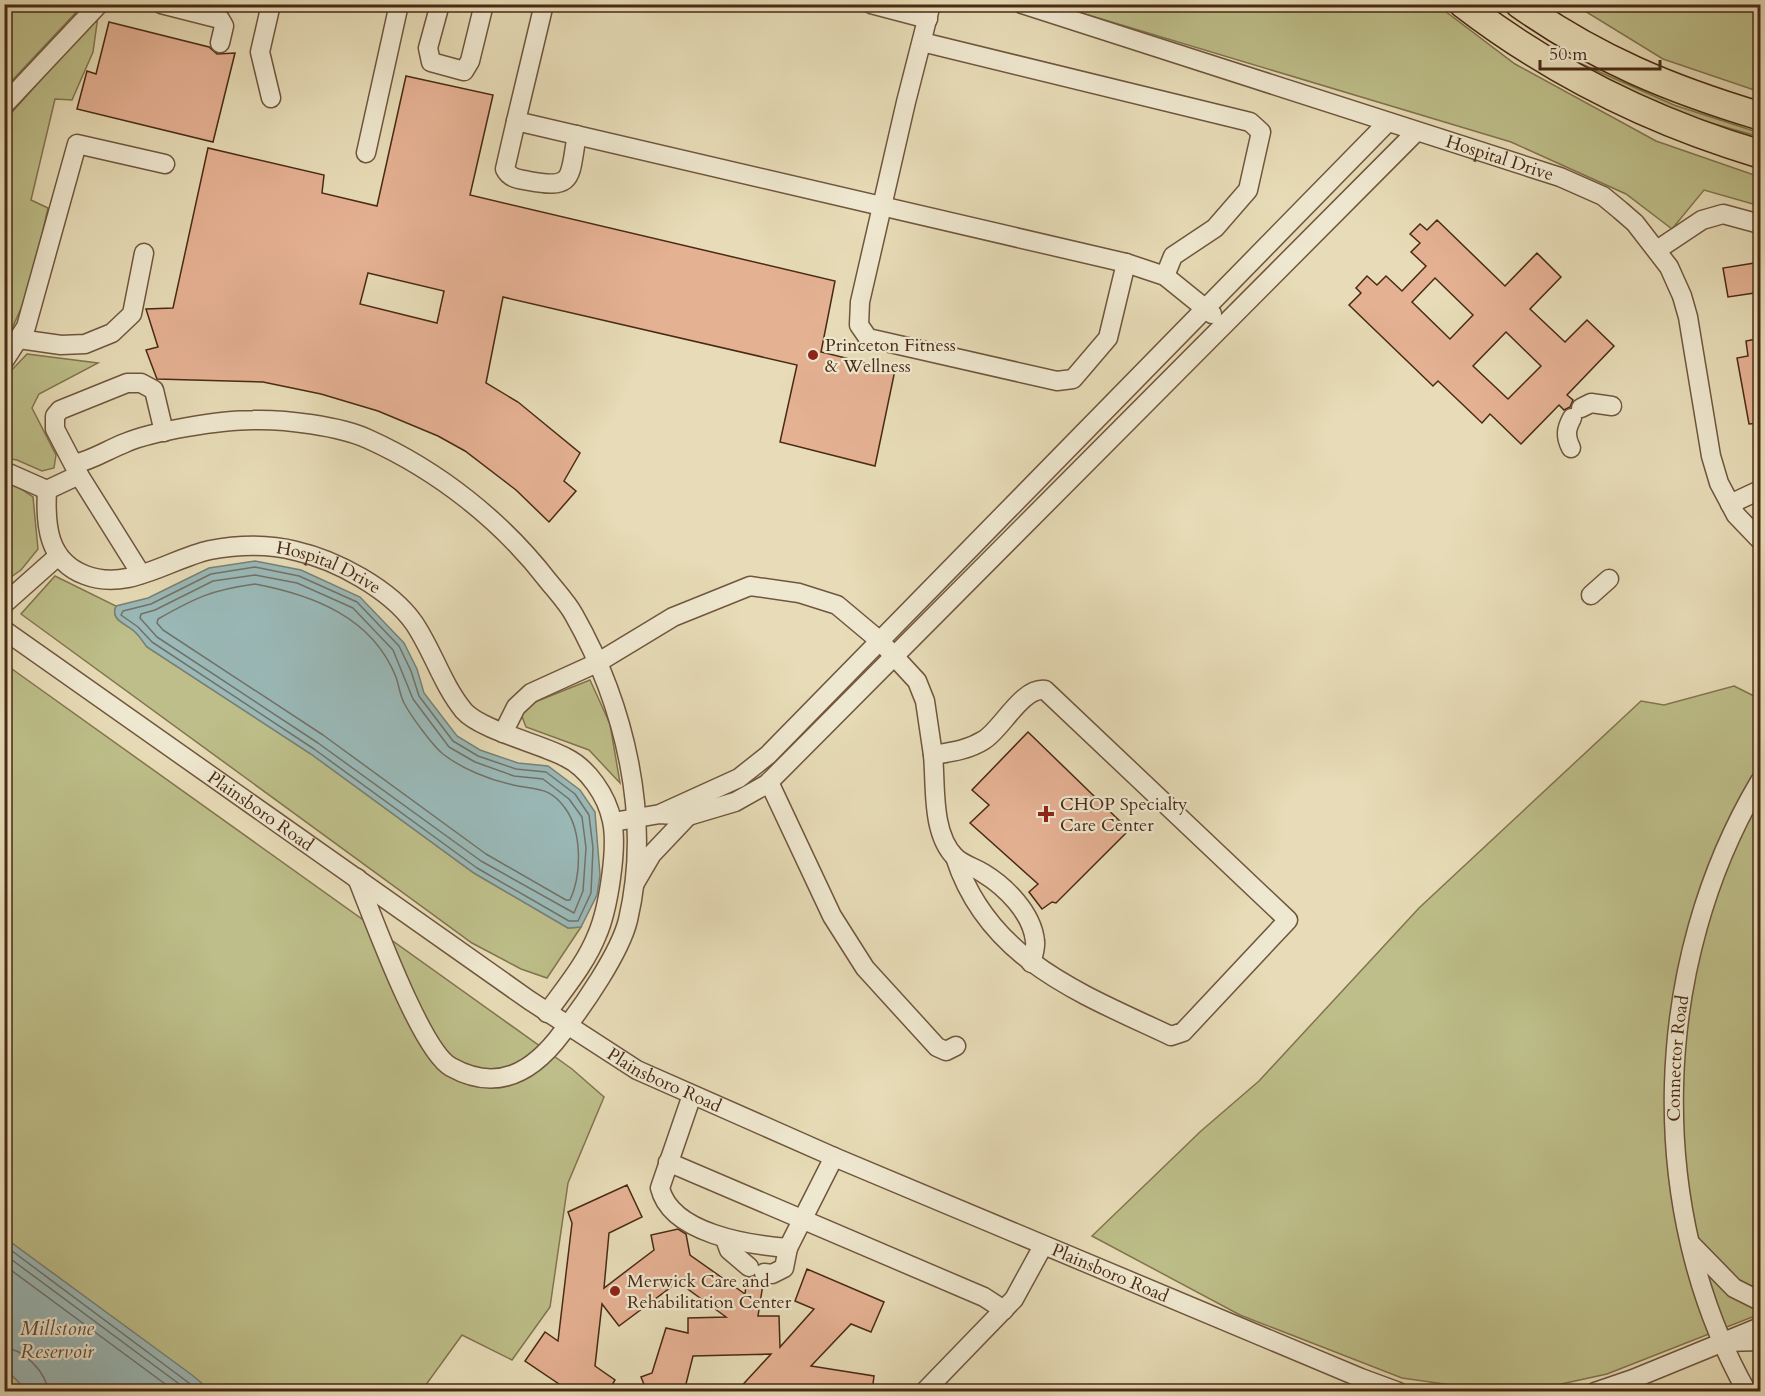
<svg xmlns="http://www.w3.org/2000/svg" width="1765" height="1396" viewBox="0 0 1765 1396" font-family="Cardo,serif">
<rect width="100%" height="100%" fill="#e7dcb7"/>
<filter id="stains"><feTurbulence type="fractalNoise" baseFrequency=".00333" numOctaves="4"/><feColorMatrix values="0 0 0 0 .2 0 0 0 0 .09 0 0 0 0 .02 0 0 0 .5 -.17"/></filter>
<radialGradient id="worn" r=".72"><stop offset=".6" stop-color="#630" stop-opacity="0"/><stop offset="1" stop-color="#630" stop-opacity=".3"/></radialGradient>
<g fill="#bdbe89" stroke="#83744e" stroke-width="1.5">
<polygon points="9,5 83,5 5,88 5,9"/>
<polygon points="1055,5 1437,5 1515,64 1656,141 1760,177 1760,206 1704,190 1672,229 1626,194 1511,142"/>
<polygon points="1575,5 1760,5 1760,92 1663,59"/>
<polygon points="98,16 93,52 72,100 55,99 31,200 48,208 30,288 10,333 5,337 5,120"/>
<polygon points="1575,61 1674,105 1760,133 1760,137 1683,115 1571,67"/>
<polygon points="27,354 98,363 39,394 32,408 56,455 54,468 42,471 17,460 5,458 5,377"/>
<polygon points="5,483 12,483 33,497 38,549 21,570 5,581"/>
<path d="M55 576 116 606C110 620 125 623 134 631 139 635 143 642 147 647L311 754 474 873 568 928 581 927 547 978 521 969 472 943 21 614Z"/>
<polygon points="5,664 572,1069 604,1097 568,1183 550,1307 512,1360 462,1335 425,1386 433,1391 211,1391 5,1238"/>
<polygon points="590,680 610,724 620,783 589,750 526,727 521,714 535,702"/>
<polygon points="1734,686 1760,699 1760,1314 1607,1374 1543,1388 1472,1388 1402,1378 1240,1315 1092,1236 1201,1131 1259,1081 1419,908 1641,701 1664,705"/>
<polygon points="5,1368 27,1391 5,1391"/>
</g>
<g fill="#9ab9b8" stroke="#7a8076" stroke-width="1.5">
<path d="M255 561 301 570 360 597 404 643 417 669 424 693 457 736 480 750 518 763 548 766 580 790 595 812 600 875 597 895 581 927 568 928 474 873 311 754 147 647C143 642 139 635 134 631 125 623 110 620 116 606L148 598 209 568Z"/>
<polygon points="5,1238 192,1375 211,1391 27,1391 5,1368"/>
</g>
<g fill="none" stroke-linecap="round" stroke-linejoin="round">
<g stroke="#727266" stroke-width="1.5">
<polygon points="255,567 299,576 357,602 399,646 411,671 419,696 453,741 478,756 516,769 546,772 575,794 589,815 593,848 591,893 578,921 569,921 477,868 314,749 152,642 138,627 121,615 123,611 151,604 211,574"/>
<polygon points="255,575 297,583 353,608 393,650 413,699 449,747 475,762 514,776 543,779 569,799 582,817 586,848 583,891 574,913 481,861 318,743 157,637 140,618 141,614 155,610 213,581"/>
<path d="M255 584C313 595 372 617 396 677 399 686 400 695 404 703 411 716 432 745 443 754 462 769 490 780 513 785 536 790 549 786 565 808 582 831 582 874 570 900H566L486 854 323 735 163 630 157 623 158 619C195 598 211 590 255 584Z"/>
<polyline points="4,1245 201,1392"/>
<polyline points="4,1254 190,1392"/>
<polyline points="4,1265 176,1392"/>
<path d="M4 1348C23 1348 47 1373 48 1392"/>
</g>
</g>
<g fill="#e5b193" stroke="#492a14" stroke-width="1.5" fill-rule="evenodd">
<polygon points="109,22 209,47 217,54 235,53 213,142 77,109 87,71 96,74"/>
<path d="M406 76 493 95 470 195 835 281 821 352 895 370 875 466 780 442 797 365 503 297 486 383 518 402 580 453 564 481 576 491 549 522 516 490 465 451 438 436 378 411 321 394 263 382 157 379 146 350 158 347 146 309 173 308 208 148 324 175 322 193 377 206ZM368 273 444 291 437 323 360 304Z"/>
<path d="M1437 220 1505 286 1537 253 1561 277 1530 309 1565 342 1587 320 1614 346 1567 395 1573 400 1570 407 1564 410 1559 405 1521 444 1490 414 1482 423 1438 381 1433 386 1349 305 1361 293 1356 288 1367 276 1377 285 1386 276 1402 291 1426 266 1411 252 1420 243 1410 234 1420 224 1427 230ZM1435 278 1473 315 1450 339 1412 302ZM1506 332 1541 366 1508 399 1473 366Z"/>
<polygon points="1761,262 1761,292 1728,297 1723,268"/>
<polygon points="1761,338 1761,423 1749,424 1737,358 1748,356 1746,341"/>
<polygon points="1028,732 1129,830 1056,903 1052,902 1042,909 1029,892 1038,884 970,823 989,805 972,790"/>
<polygon points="627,1185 642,1217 609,1233 604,1288 654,1250 651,1235 678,1229 686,1234 690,1255 745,1294 747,1278 754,1277 763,1284 758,1316 779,1316 780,1347 814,1309 795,1301 807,1269 884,1302 871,1332 851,1324 811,1366 874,1376 872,1392 736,1392 771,1354 693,1356 684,1392 647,1392 641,1377 652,1373 666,1328 688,1333 688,1318 726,1317 678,1282 619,1326 602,1304 595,1366 615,1380 608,1392 571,1392 525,1361 545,1332 558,1341 572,1223 568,1212"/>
</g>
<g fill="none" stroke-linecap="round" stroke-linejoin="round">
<defs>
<g id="minor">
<polyline points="161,4 220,19 224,26 220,43"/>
<polyline points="440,4 428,48 431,62 464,71 470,61 484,4"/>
<polyline points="544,4 516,121 1126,263 1165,276 1212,314"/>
<polyline points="871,4 928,19"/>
<polyline points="931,4 906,102 860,302 859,325 868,338 1057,381 1073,379 1108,338 1126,263"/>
<path id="s1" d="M1022 4 1560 177 1603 196 1620 210 1635 223 1669 267 1682 296 1688 317 1711 456 1719 483 1736 515 1760 540"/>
<polyline points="922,42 1250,122 1261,132 1248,190 1215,228 1173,256 1165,276"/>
<polyline points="271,98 260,52 271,4"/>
<polyline points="4,105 99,4"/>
<path d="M516 121 505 169C510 179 519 179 529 181 576 190 569 176 577 135"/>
<polyline points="366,153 399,4"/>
<polyline points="1657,250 1702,220 1723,214 1760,224"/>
<polyline points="19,339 61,345 85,344 112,333 132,314 144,253"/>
<polyline points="4,361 26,327 77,144 165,164"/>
<polyline points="1581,408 1591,403 1612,406"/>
<path d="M1571 448C1565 436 1566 429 1572 418"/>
<path d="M74 464C93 460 107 450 125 443 152 431 222 420 253 420 284 419 340 426 368 439 439 471 502 521 549 582 558 593 568 604 574 615 625 705 652 818 628 920 620 953 583 1006 562 1033 533 1072 498 1093 451 1067 421 1051 372 915 357 878"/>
<polyline points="4,471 47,490"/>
<polyline points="79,475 141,574"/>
<path id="s2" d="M47 490C45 526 48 561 85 575 128 592 169 559 210 550 237 545 269 544 296 551 336 560 390 589 414 623 433 651 442 684 464 711 481 730 541 744 565 757 588 768 607 796 612 821 618 848 608 910 597 935 586 963 565 988 547 1013"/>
<polyline points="47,490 79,475 55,429 55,416 60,410 127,383 141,383 154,390 164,432"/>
<polyline points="1730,504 1760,490"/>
<polyline points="1591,595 1609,579"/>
<polyline points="4,604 58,556"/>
<path id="s3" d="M4 630 529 1000 637 1070 834 1157 1361 1378 1399 1392"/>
<path d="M503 733 516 707 531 693 597 663 673 617 750 586 799 593 837 605 880 641 917 681 925 701 933 755C952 752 968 750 984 740 1002 729 1022 687 1045 690L1288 920 1183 1032 1171 1036C1082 994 988 960 955 857"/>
<path d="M933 755C936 785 931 833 955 857 962 864 975 868 983 873 1006 887 1032 913 1035 941 1036 948 1033 956 1031 963"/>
<polyline points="769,782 832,916 865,968 937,1047 946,1051 956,1046"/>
<polyline points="662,813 739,778 768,755 1387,123"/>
<polyline points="613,822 660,814 688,816 735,802 767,784 1416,132"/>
<polyline points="635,883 652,854 688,816"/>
<path d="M692 1095 660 1188C671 1234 750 1245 788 1248L834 1157"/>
<polyline points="668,1162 984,1297 1004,1310"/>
<polyline points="725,1239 729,1250 749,1267"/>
<polyline points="1692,1245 1734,1288 1760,1301"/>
<polyline points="764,1273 772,1274 784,1268 788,1248"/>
<polyline points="1725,1342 1760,1341"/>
<polyline points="924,1392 1014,1299 1043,1246"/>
<polyline points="1595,1392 1633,1379 1760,1327"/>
<path id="s4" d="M1747 1392C1643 1207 1652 962 1760 781"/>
</g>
<g id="highway">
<path d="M1463 4C1553 73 1652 122 1760 154"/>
<path d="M1519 4C1597 59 1670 89 1760 116"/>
</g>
</defs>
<use href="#minor" stroke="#70563d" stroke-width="21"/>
<use href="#highway" stroke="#492a14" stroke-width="30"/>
<use href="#minor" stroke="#efe8d0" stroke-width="18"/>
<use href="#highway" stroke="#e7dcb7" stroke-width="27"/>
</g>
<g fill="#8f2418" stroke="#efe8d0" stroke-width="2">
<circle cx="813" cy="355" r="6"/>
<path d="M1043 805h6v6h6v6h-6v6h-6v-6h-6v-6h6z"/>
<circle cx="615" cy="1291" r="6"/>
</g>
<g text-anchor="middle" stroke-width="4.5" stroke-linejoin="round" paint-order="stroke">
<g font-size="18" fill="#492a14" stroke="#efe8d0">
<text dy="6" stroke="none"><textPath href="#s1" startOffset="502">Hospital Drive</textPath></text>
<text dy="6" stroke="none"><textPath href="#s2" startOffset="354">Hospital Drive</textPath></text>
<text dy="6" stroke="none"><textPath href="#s3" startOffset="314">Plainsboro Road</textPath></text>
<text dy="6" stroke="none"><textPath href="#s4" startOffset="346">Connector Road</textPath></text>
<text dy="6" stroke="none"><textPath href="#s3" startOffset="800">Plainsboro Road</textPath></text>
<text dy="6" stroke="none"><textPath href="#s3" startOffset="1286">Plainsboro Road</textPath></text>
</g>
<g font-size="18" fill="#492a14" stroke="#efe8d0" text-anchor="start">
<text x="825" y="351">Princeton Fitness<tspan x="825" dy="21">&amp; Wellness</tspan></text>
<text x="1060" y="810">CHOP Specialty<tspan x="1060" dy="21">Care Center</tspan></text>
<text x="627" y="1287">Merwick Care and<tspan x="627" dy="21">Rehabilitation Center</tspan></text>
</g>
<g font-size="20" font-style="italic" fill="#5d4e3d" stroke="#efe8d0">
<text x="57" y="1335">Millstone<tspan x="57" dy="23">Reservoir</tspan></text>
</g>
</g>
<rect width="1765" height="1396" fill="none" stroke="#e7dcb7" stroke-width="24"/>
<rect x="6" y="6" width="1753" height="1384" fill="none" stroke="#492a14" stroke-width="3"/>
<rect x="12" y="12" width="1741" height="1372" fill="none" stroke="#492a14" stroke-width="1.5"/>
<path d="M1540 60v9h120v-9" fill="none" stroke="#492a14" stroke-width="3"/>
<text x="1549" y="60" font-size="18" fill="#492a14" stroke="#efe8d0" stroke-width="4.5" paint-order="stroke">50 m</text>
<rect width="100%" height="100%" filter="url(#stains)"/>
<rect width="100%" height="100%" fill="url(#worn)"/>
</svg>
